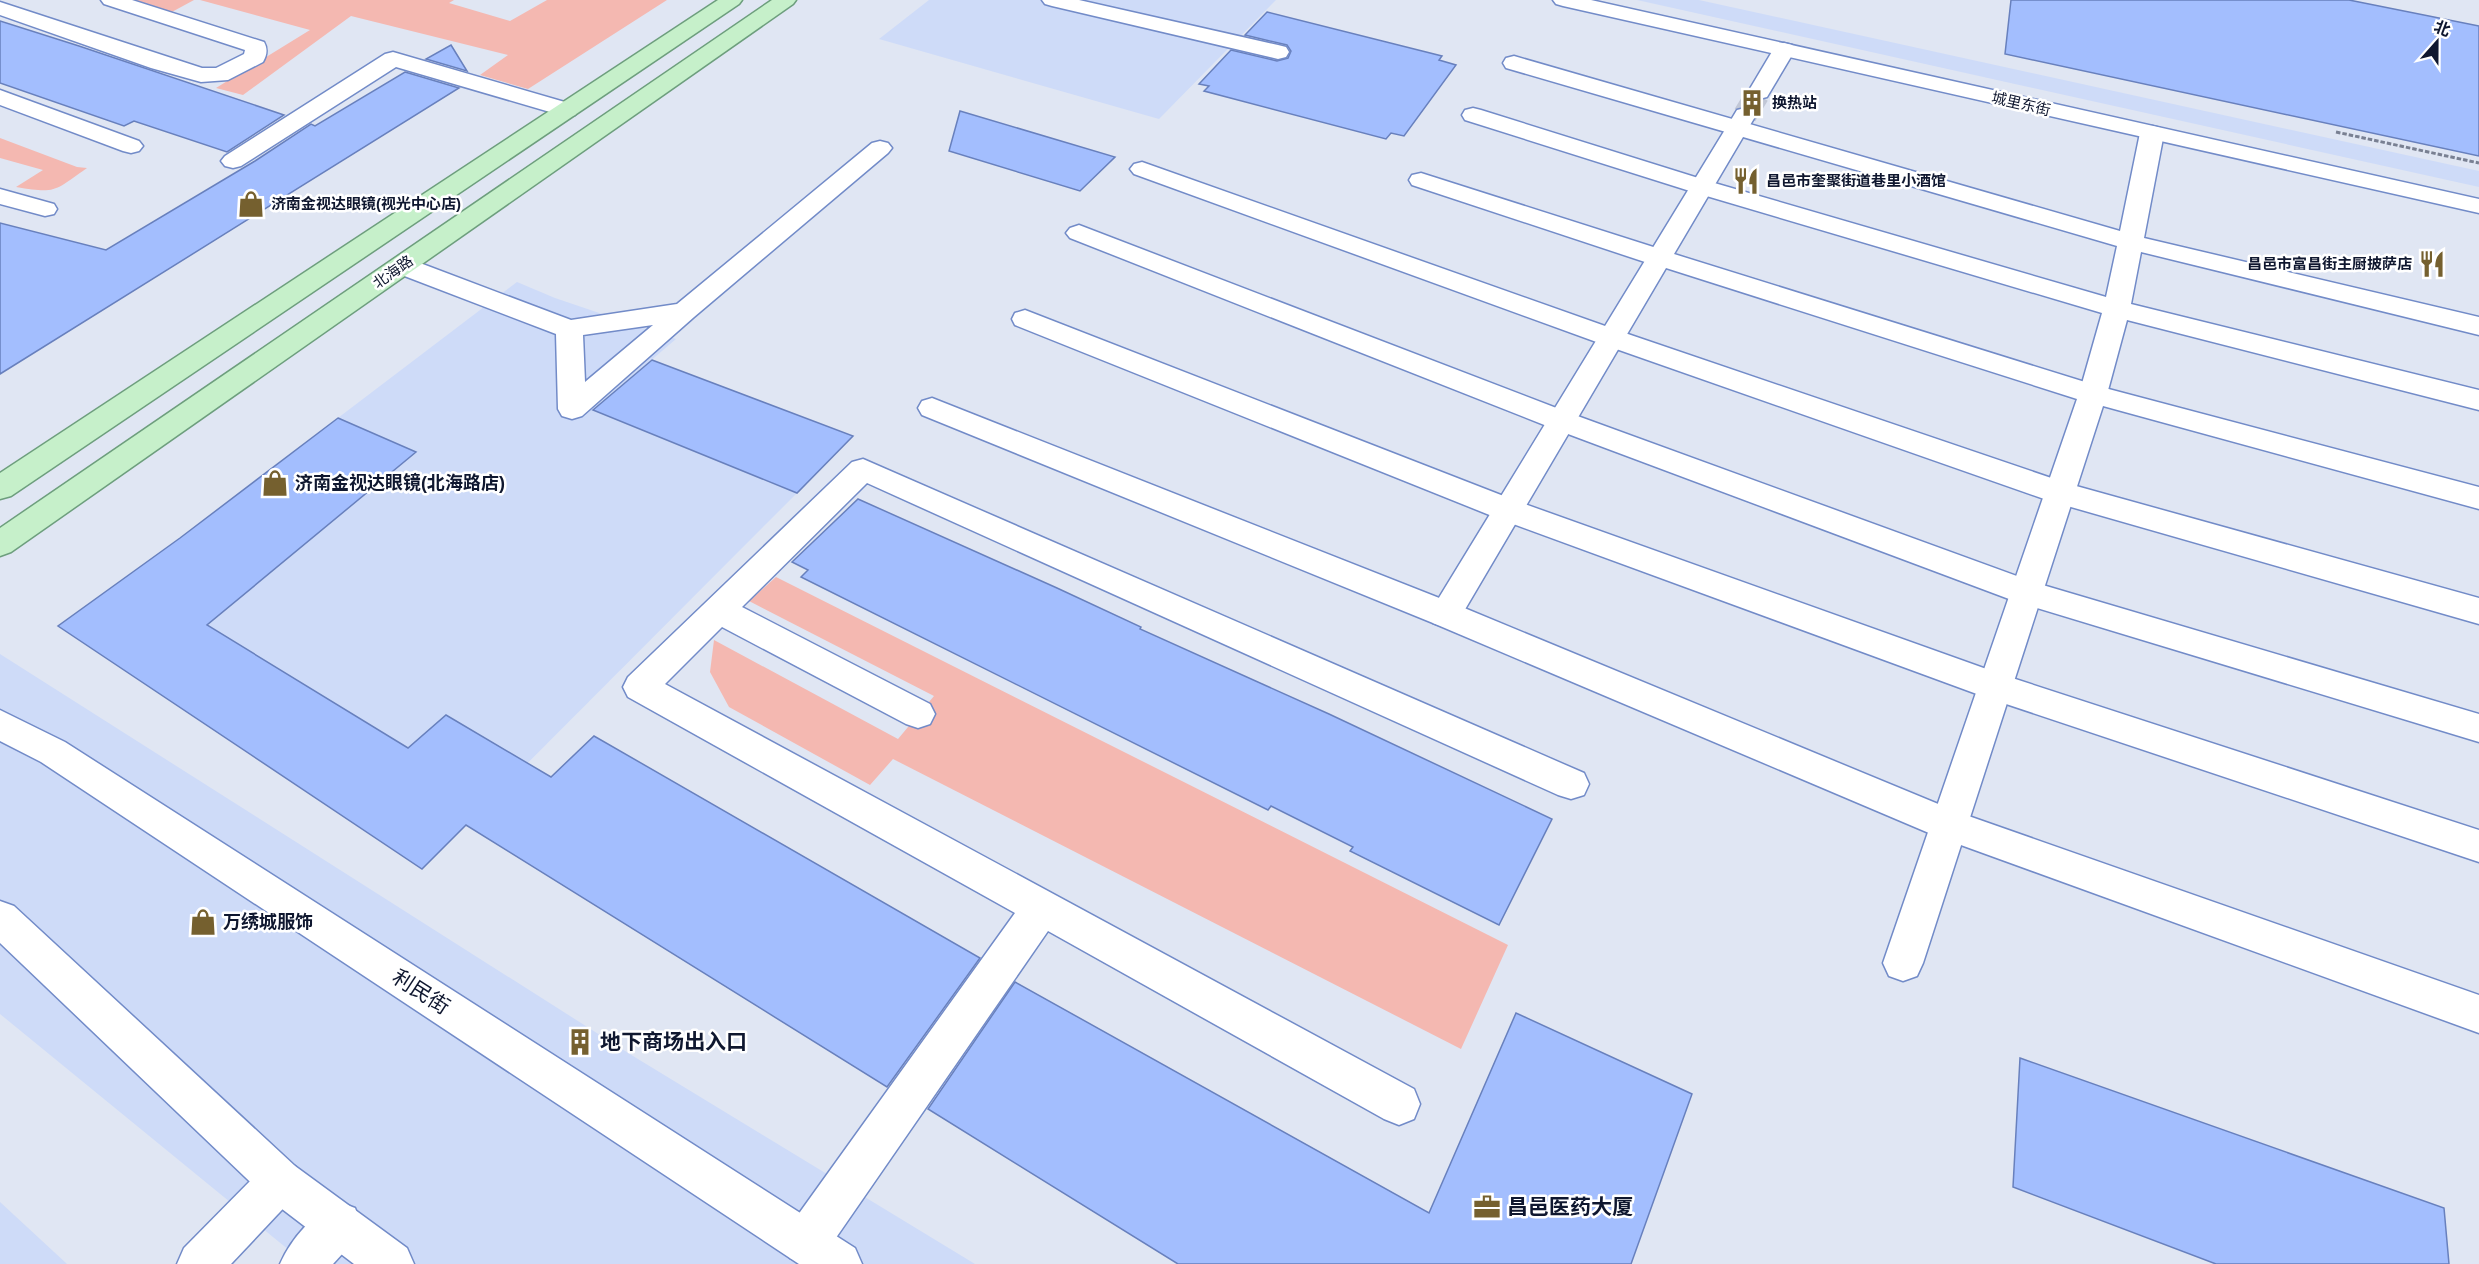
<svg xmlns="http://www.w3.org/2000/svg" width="2479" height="1264" viewBox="0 0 2479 1264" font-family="Helvetica,'Noto Sans SC',sans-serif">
<rect width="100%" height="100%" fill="#e0e6f3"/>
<g fill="#cedbf8">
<polygon points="929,0 1276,0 1159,119 879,39"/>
<polygon points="1637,0 1699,0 2479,171 2479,187"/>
<polygon points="517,282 555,298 676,339 593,410 797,493 422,869 58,626 180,538"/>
<polygon points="0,654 633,1056 975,1264 306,1264 0,1014"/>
<polygon points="0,1202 67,1264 0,1264"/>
</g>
<g fill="#f4b8b1">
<polygon points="135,0 194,0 170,13"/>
<polygon points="200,0 454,0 449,3 510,21 547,0 667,0 528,89 480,75 508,55 351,16 243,95 216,88 310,30"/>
<path d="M0 138 77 167 87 168C54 191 57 194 16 187L43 170 0 158Z"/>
<polygon points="776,577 1508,945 1461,1049 893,759 870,785 729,707 710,672 714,640 898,739 934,696 749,601"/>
</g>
<g fill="#a3befe" stroke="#6880bd" stroke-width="1.5">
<polygon points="2011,0 2349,0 2479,26 2479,156 2005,54"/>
<polygon points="1267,12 1442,56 1439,60 1456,65 1404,136 1391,133 1386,139 1204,91 1209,86 1199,84 1231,50 1277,61 1288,58 1291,51 1287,45 1245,35"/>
<polygon points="0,21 79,46 284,115 227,152 134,121 124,126 0,83"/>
<polygon points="451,45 467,71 426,59"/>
<polygon points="405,72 459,88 0,374 0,223 106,250 255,161 311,124 315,126"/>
<polygon points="960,111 1115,157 1080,191 949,151"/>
<polygon points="652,360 853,436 797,493 593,410"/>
<polygon points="338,418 416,452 207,625 408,748 446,715 551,777 594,736 980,958 887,1087 466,825 422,869 58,626 180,538"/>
<polygon points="858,499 1057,588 1141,627 1140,629 1329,714 1552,819 1499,925 1350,851 1353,847 1271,806 1268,810 801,577 808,570 792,562"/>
<polygon points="1015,982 1429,1213 1516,1013 1692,1094 1631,1264 1178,1264 928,1109"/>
<polygon points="2020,1058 2444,1208 2449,1264 2216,1264 2013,1187"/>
</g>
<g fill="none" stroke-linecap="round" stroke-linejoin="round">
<polyline stroke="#c1c7d6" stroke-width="24" stroke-dasharray="24 12" stroke-linecap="butt" points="1745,115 1759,92"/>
<defs>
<g id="service">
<path d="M101 0H132L264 42C268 49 267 55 263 62L228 80 201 82 151 68 0 15V2L202 68H216L244 54 245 50 104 4Z"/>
<polygon points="1042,0 1079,0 1278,45 1286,47 1289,52 1286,57 1278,59 1052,6 1045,4"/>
<polygon points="393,52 575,105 578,110 575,115 567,117 396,67 241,166 233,168 225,166 221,161 225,156 385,54"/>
<polygon points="1514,56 2120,231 2140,133 2144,128 2152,126 2160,128 2164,133 2144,238 2479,317 2479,335 2141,252 2131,304 2479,390 2479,410 2127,320 2107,394 2103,401 2093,403 2083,401 2079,394 2102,313 1693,192 1465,120 1462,115 1465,110 1473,108 1481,110 1711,182 2106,297 2117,246 1506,68 1503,63 1506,58"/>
<polygon points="0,90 139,141 143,146 139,151 131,153 123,151 0,105"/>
<path d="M880 141 888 143 892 148 888 153 694 317 582 416 572 419 562 416 558 409 556 334 394 272 390 266 394 260 403 258 412 260 571 320 677 304 872 143ZM653 325 585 382 583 335Z"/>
<polygon points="1142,162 1622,332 2069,484 2479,598 2479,624 2050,501 1602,344 1134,174 1130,169 1134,164"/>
<polygon points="1421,173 1669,252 1673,258 1669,264 1660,266 1651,264 1412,185 1409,180 1412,175"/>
<polygon points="0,189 54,204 57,209 54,214 45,216 0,204"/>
<polygon points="1079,225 1572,414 2036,583 2479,714 2479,742 2017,602 1552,428 1070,238 1066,233 1070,228"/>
<polygon points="1025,310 1519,502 2006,676 2479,830 2479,862 1985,697 1497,518 1015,325 1012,319 1015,313"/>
<polygon points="932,398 1457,605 1960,813 2479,995 2479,1033 1936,836 1433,623 922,415 918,408 922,401"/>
<polygon points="863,459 1584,773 1589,784 1584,795 1571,799 1558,795 867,483 742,607 930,704 935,714 930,724 918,728 906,724 722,627 665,684 1414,1089 1420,1104 1414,1119 1399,1125 1384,1119 1048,931 822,1258 807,1264 790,1258 784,1242 790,1226 1015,913 628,697 623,687 628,677 852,462"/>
<polygon points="280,1159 295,1166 302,1181 295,1196 231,1264 177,1264 184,1248 265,1166"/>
</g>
<g id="minor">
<polygon points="1784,43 1792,45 1795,50 1770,92 1767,97 1759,99 1751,97 1748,92 1773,50 1776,45"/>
<polygon points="1745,108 1753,110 1756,115 1674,254 2101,387 2479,487 2479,509 2103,406 1923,963 1917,976 1903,981 1889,976 1883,963 2077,399 1666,268 1457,623 1445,627 1433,623 1429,614 1734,115 1737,110"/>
<path d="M339 1202 355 1208 361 1224 355 1240 333 1264H280C291 1239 314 1212 339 1202Z"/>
</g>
<polygon id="tertiary" points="1553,0 1591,0 2479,199 2479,213 1563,6 1556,4"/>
<g id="secondary">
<polygon points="0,710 65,742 855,1248 862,1264 799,1264 41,762 0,741"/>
<polygon points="0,901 14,906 295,1166 407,1248 414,1264 354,1264 265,1196 0,943"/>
</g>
<g id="primary">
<polygon points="718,0 742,0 739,4 11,496 0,499 0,473"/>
<polygon points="772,0 796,0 793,4 11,552 0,556 0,528"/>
</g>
</defs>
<use href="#service" stroke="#728bc8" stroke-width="3"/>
<use href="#minor" stroke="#728bc8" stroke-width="3"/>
<use href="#tertiary" stroke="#728bc8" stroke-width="3"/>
<use href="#secondary" stroke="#728bc8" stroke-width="3"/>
<use href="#primary" stroke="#6d9e7d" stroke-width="3"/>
<polyline stroke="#798092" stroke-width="3" stroke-dasharray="4.5 2" stroke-linecap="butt" points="2336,132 2479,163"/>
<use href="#service" fill="#fff" fill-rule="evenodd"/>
<use href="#minor" fill="#fff" fill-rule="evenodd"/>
<use href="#tertiary" fill="#fff" fill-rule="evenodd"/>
<use href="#secondary" fill="#fff" fill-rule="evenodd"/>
<use href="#primary" fill="#c6f0ca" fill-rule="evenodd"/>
</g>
<defs>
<symbol id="building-bare" viewBox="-9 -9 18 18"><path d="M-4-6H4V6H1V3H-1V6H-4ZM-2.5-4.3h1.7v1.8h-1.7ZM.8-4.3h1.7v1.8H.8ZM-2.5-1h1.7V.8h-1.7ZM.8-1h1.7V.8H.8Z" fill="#75602f" stroke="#fff" stroke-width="2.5" paint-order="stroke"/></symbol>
<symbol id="restaurant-bare" viewBox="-9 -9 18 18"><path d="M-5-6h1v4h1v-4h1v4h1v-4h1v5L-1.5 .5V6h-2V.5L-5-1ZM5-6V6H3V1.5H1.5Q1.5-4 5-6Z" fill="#75602f" stroke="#fff" stroke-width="2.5" paint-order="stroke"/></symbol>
<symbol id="shop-bare" viewBox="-9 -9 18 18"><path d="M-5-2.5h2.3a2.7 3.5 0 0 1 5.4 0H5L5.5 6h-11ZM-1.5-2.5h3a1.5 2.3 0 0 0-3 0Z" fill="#75602f" stroke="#fff" stroke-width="2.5" paint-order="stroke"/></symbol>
<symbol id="office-bare" viewBox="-9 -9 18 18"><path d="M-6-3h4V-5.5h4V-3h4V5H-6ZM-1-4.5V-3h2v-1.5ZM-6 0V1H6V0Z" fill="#75602f" stroke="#fff" stroke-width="2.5" paint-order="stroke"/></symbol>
</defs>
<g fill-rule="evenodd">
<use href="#building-bare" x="1733" y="84" width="38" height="38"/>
<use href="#restaurant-bare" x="1727" y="162" width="38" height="38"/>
<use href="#shop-bare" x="232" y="185" width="38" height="38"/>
<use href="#restaurant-bare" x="2413" y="245" width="38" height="38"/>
<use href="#shop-bare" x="256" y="464" width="38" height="38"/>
<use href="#shop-bare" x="184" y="903" width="38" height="38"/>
<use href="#building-bare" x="561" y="1023" width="38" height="38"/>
<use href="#office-bare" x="1468" y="1188" width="38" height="38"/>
</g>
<g text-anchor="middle" stroke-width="5" stroke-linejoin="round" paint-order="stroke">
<g font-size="15" font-weight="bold" fill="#0f172f" stroke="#fff" text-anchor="start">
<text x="1772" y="108">换热站</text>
<text x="1766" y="186">昌邑市奎聚街道巷里小酒馆</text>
<text x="271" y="209">济南金视达眼镜(视光中心店)</text>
<text x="2412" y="269" text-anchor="end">昌邑市富昌街主厨披萨店</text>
</g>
<g font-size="15" fill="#0f172f" stroke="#fff">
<text transform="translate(2021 104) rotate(13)" y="5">城里东街</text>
<text transform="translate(393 272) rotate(-35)" y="5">北海路</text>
</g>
<g font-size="18" font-weight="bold" fill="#0f172f" stroke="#fff" text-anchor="start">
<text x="295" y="489">济南金视达眼镜(北海路店)</text>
<text x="223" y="928">万绣城服饰</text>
</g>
<g font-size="21" fill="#0f172f" stroke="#fff">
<text transform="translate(421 992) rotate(33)" y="7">利民街</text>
</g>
<g font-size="21" font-weight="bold" fill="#0f172f" stroke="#fff" text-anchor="start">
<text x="600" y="1049">地下商场出入口</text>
<text x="1507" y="1214">昌邑医药大厦</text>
</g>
</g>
<g transform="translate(2437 42) rotate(21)" stroke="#ffffff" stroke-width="4.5" paint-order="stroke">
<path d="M0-4.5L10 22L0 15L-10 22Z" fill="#0f172f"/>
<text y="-9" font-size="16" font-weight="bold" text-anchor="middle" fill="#0f172f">北</text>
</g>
</svg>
